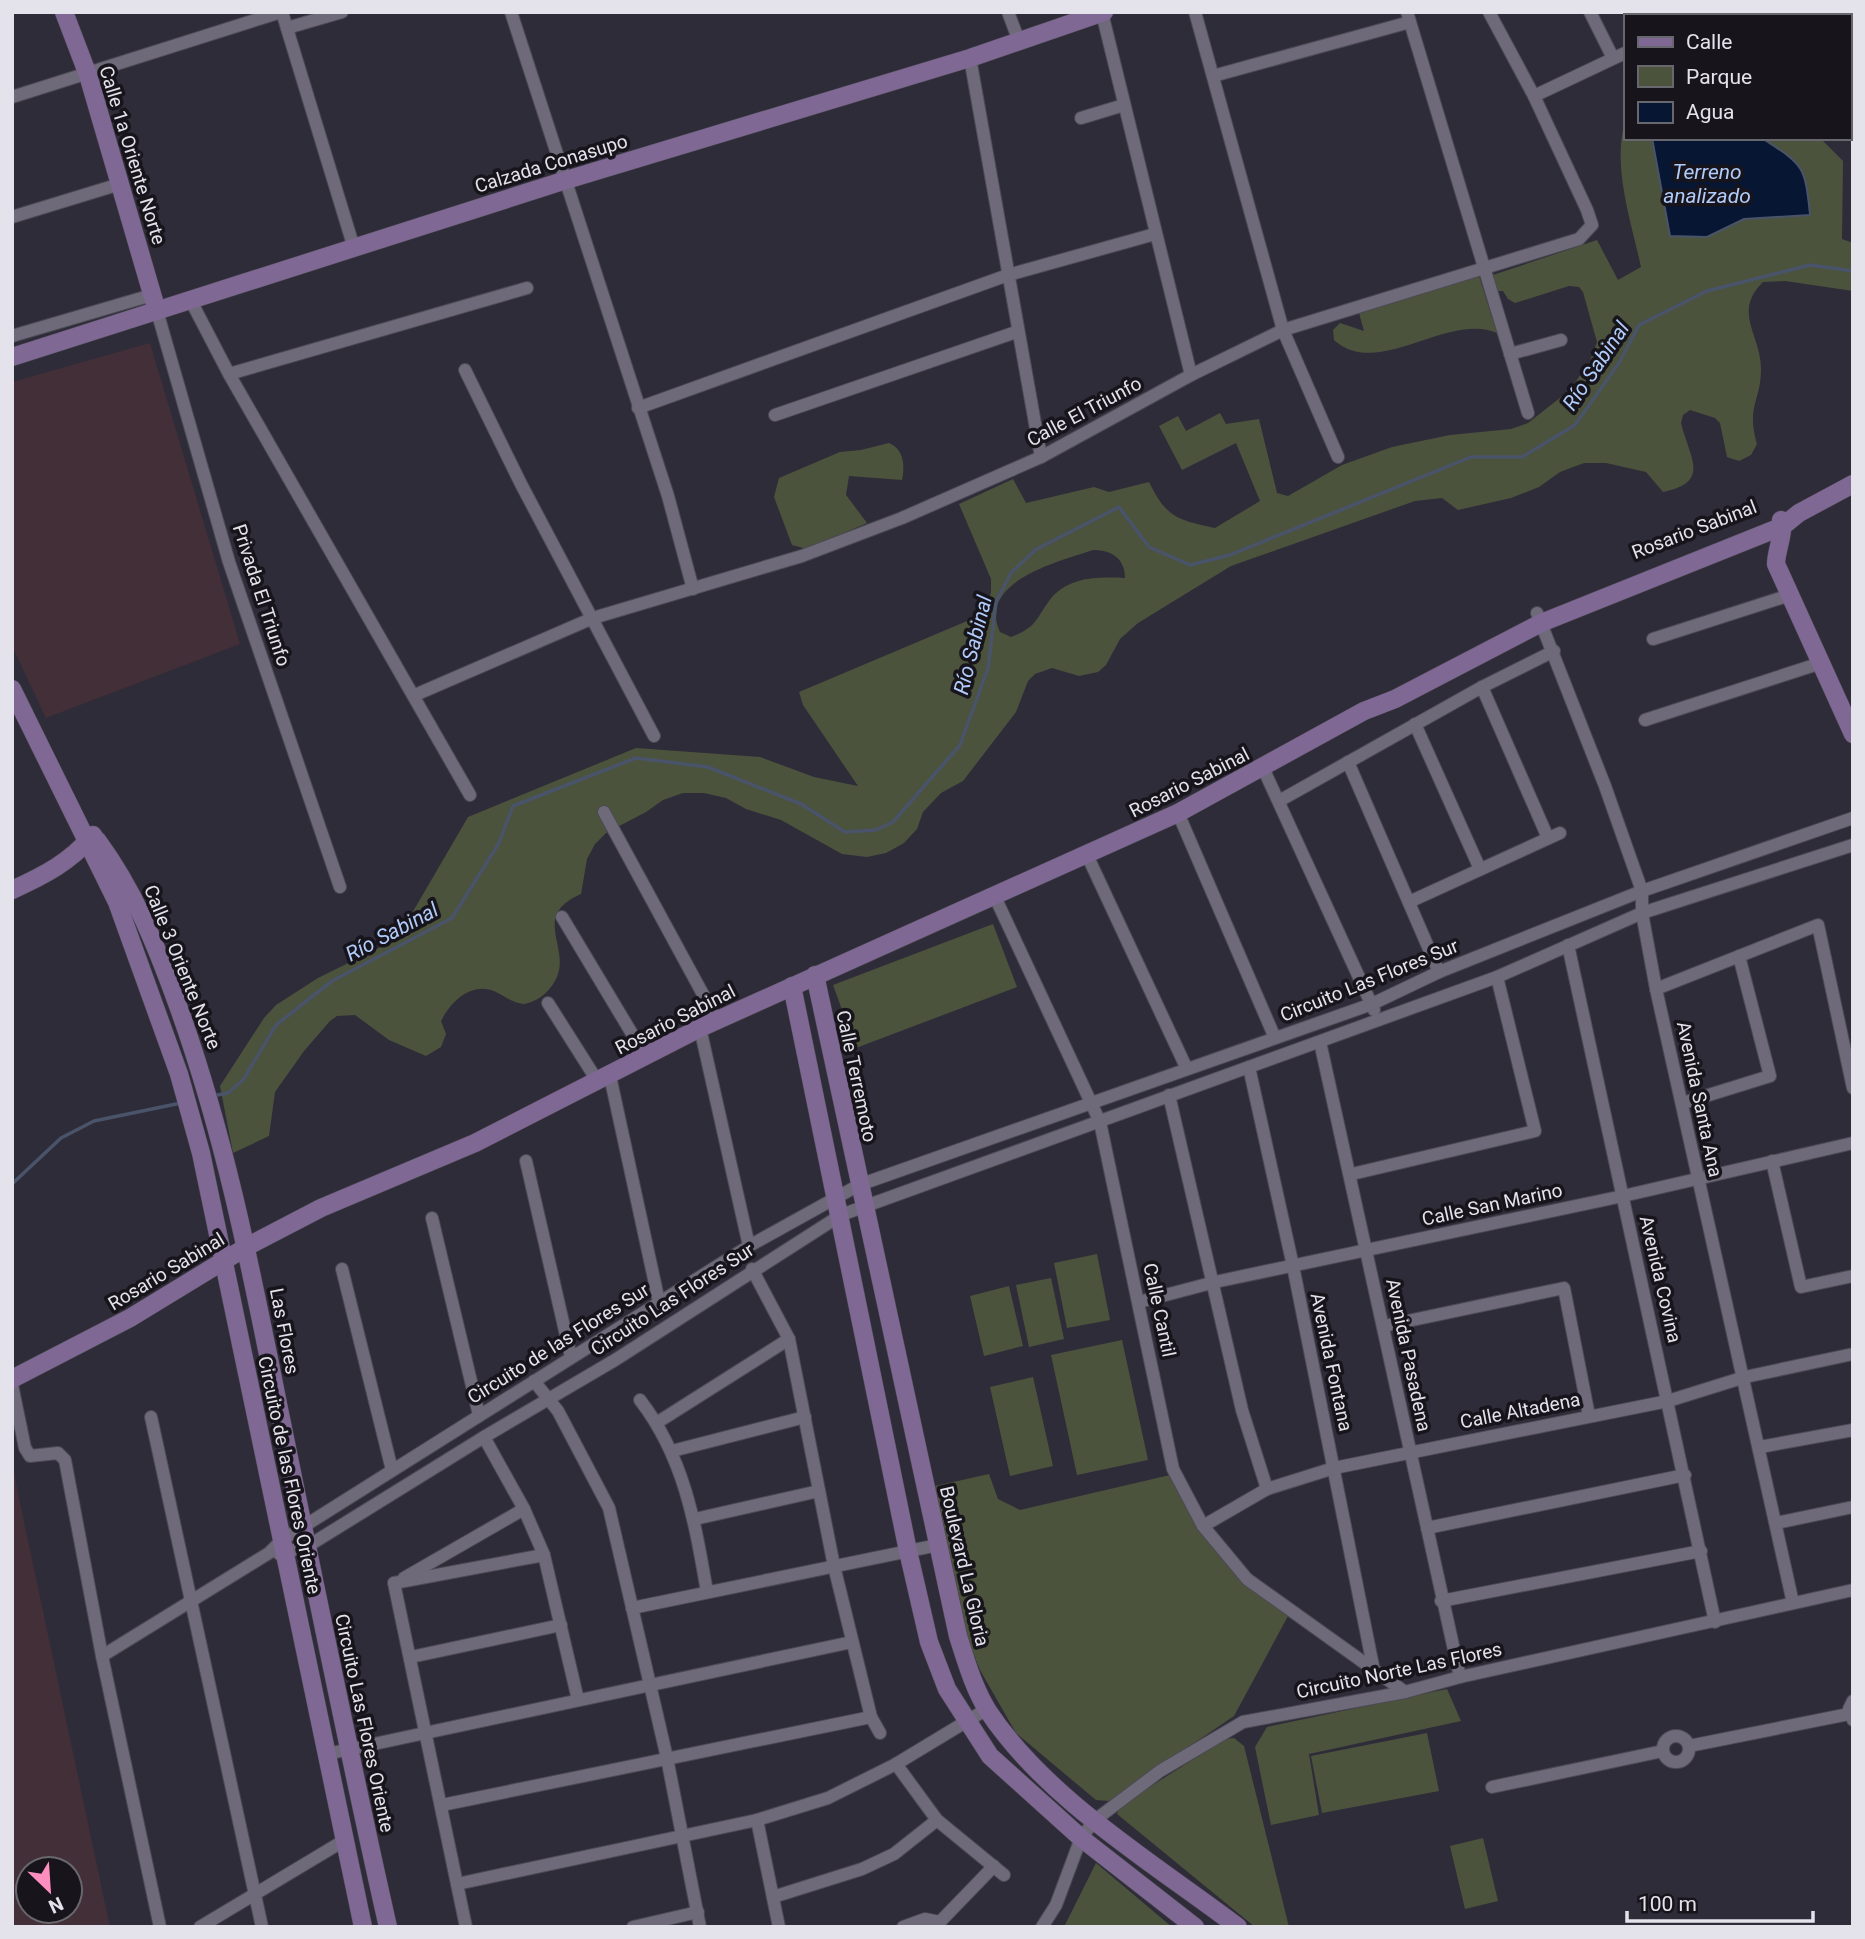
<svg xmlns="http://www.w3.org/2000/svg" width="1865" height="1939" viewBox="0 0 1865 1939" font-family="Roboto,sans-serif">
<rect width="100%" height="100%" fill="#2f2c39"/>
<g fill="#422f37" fill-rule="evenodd">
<polygon points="150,343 240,644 46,718 12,646 12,382"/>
<path d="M12 1462 19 1498 110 1927H12ZM28 1869H70V1911H28Z"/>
</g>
<g fill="#4c533c" fill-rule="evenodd">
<path d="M1625 121V138H1820L1843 161 1842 239 1853 243V291L1785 281 1763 282C1732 312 1761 335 1761 369 1761 401 1746 406 1757 444L1751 455 1739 461 1727 457 1720 423 1715 418 1690 410 1683 415 1681 423C1689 457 1712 482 1663 492L1646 472 1606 463H1584L1560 472 1539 487 1511 498 1458 510 1442 498 1415 501 1231 566 1138 623 1120 639 1106 665 1098 672 1079 676 1052 668 1035 674 1028 681 1016 712 963 781 941 793 923 812 917 829 904 843 886 853 867 857 842 854 781 820 746 809 726 798 704 793H683L663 800 646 812 606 833 595 844 587 859 581 894C526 918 579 952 551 987 544 996 535 1002 524 1004 513 1003 508 998 498 993 473 980 452 1000 441 1021L446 1034 441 1047 426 1056 389 1040 355 1015 337 1016 330 1021 304 1051 275 1092 269 1136 233 1153 220 1086 264 1018 276 1005 318 978 397 939 468 817 636 748 760 757 814 777 858 786 803 705 799 692 979 616 991 593V579L959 504 1013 479 1026 503 1094 487 1109 492 1149 482C1166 517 1177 520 1215 528L1260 501 1236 443 1182 470 1159 426 1178 416 1186 431 1220 413 1226 424 1259 419 1277 493 1288 496 1342 465 1392 447 1450 435 1511 429 1528 423 1570 390 1590 361 1597 342 1583 292 1579 287 1569 286 1515 303 1508 299 1503 291H1496L1490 276 1597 240 1618 280 1641 267C1631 221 1612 167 1625 121ZM1093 550C1111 550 1125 558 1125 578 1098 577 1068 576 1049 601 1035 620 1037 627 1011 637L1000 632C976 581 1061 561 1093 550Z"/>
<path d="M1479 276 1497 333C1447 312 1378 380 1334 340L1333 330 1340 323 1364 331 1359 313Z"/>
<path d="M889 443C904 449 905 466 902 480L849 476 846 495 867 523 807 549 792 545 774 497 779 478 840 452 861 450Z"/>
<polygon points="993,924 1017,987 856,1048 833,985"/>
<polygon points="1097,1254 1110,1320 1067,1328 1054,1263"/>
<polygon points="1051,1278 1064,1339 1029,1347 1016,1285"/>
<polygon points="1009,1286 1023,1346 984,1356 970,1296"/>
<polygon points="1122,1340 1148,1460 1077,1475 1051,1355"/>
<polygon points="1033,1377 1053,1466 1010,1476 990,1387"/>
<path d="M989 1474 998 1499 1020 1510 1170 1475C1198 1538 1234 1575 1288 1616L1234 1716 1109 1801 1096 1800 1016 1733 980 1670 969 1643 935 1486Z"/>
<polygon points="1447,1689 1461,1721 1309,1754 1319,1815 1271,1825 1255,1747 1267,1727"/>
<polygon points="1427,1733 1439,1791 1322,1813 1311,1756"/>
<polygon points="1234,1738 1244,1746 1289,1927 1255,1927 1117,1814 1120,1806 1225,1739"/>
<polygon points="1483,1838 1498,1901 1465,1909 1450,1846"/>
<polygon points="1096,1863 1172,1927 1064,1927"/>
</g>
<path fill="#071632" stroke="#49536a" stroke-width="2" d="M1762 138C1803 165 1805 164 1810 215L1744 219 1707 237 1670 236 1652 138Z"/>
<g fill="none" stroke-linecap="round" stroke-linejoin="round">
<g stroke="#49536a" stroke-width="3.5">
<polyline points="212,1096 228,1093 243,1080 276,1025 332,981 452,918 499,843 513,806 636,758 708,767 801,804 845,832 876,830 893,822 960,745 988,668 996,602 1011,573 1035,550 1119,507 1149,547 1190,565 1230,555 1471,457 1522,457 1575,425 1619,363 1639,325 1707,291 1810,265 1853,271"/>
<polyline points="12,1184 61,1138 94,1121 181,1103"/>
</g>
<defs>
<g id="street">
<polyline points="282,12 354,248"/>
<polyline points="511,12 668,496 693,589"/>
<polyline points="1008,12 1019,41"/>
<polyline points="1195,12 1283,330 1338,457"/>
<polyline points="1407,12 1528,413"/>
<polyline points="1590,12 1613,58"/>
<polyline points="1668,12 1668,16"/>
<polyline points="1102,13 1191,375"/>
<polyline points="1823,16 1823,12"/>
<polyline points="287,28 342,12"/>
<polyline points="970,58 1041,457"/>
<polyline points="1213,76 1410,22"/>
<polyline points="1534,96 1625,53"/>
<polyline points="12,97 281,12"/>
<polyline points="1081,118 1124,105"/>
<polyline points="12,217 120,184"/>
<polyline points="191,301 229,374 470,795"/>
<polyline points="157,311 229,562 340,887"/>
<polyline points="12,336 152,295"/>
<polyline points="1510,354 1561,340"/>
<polyline points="465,370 521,484 654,736"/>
<polyline points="229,374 527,288"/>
<polyline points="638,408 1008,275 1155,234"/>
<polyline points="775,415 1016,332"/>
<polyline points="1537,613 1605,786 1642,891 1642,913 1656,989 1793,1603"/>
<polyline points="1653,639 1790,595"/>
<polyline points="1482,687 1548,838"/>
<polyline points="415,695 593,618 802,556 902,518 1041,457 1191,375 1283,330 1579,239 1592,225 1587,210 1534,96 1489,12"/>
<polyline points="1645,720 1821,663"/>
<polyline points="1415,724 1480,869"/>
<polyline points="1348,762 1439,972"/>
<polyline points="1263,768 1374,1010"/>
<polyline points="1279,801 1482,687 1554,651"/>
<polyline points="604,812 717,1020"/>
<polyline points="1178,813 1275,1038"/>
<polyline points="1087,855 1186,1067"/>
<polyline points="995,897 1100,1122 1173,1469 1203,1526 1247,1579 1405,1692"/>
<polyline points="1409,902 1560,833"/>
<polyline points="562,917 646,1057"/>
<polyline points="1568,945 1715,1622"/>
<polyline points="1656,989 1818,925 1853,1088"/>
<polyline points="548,1003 598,1082"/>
<polyline points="700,1028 749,1246"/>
<polyline points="1320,1042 1460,1677"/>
<polyline points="1249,1067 1293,1266 1373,1666"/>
<polyline points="610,1076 659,1302"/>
<polyline points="1169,1095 1242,1410 1267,1489"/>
<polyline points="1683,1103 1770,1076 1739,956"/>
<polyline points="526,1161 571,1357"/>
<polyline points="1772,1161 1801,1287 1853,1276"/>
<polyline points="1352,1174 1535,1131 1497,977"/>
<polyline points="432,1218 479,1415"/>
<polyline points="342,1269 392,1470"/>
<polyline points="752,1269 789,1339 834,1566 871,1717 880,1733"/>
<polyline points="1139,1302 1215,1282 1623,1196 1853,1143"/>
<polyline points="1384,1326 1564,1288 1589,1416"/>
<polyline points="534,1381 558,1411 609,1508 667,1758 700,1927"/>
<polyline points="12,1385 25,1448 30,1456 58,1453 65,1460 102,1656 160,1927"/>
<path d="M640 1400C684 1457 695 1522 707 1592"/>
<polyline points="151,1417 262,1927"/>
<polyline points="658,1422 789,1339"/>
<polyline points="484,1437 524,1509 544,1555 578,1700"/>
<polyline points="1760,1447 1853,1430"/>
<polyline points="672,1451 805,1417"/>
<polyline points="695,1519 819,1491"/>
<polyline points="1776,1523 1853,1507"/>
<polyline points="1203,1526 1267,1489 1334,1468 1668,1401 1745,1377 1853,1354"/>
<polyline points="1427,1528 1685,1475"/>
<polyline points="279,1554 308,1546 484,1437 615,1360 841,1215 1497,977 1642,913 1853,845"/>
<polyline points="404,1578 524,1509"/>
<polyline points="394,1583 466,1927"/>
<polyline points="394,1583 544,1555"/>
<polyline points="1441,1601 1701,1551"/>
<polyline points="632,1608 938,1545"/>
<polyline points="102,1656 269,1553 282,1540 749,1246 859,1185 1372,1004 1439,972 1642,891 1853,818"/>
<polyline points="411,1657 561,1625"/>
<polyline points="1853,1720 1849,1709 1853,1701"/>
<circle cx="1676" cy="1749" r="13"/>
<polyline points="1689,1746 1849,1714"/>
<polyline points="327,1754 852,1642"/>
<polyline points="896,1764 937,1820 1004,1875"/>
<polyline points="1492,1787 1663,1751"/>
<polyline points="442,1805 871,1717"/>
<polyline points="757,1820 779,1927"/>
<polyline points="457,1884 757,1820 828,1798 896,1764 987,1709"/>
<polyline points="773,1897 862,1869 894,1854 937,1820"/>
<polyline points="200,1927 345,1840"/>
<polyline points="633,1927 698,1912"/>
<polyline points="903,1927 925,1919 940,1922"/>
<polyline points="935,1927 994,1866"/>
<polyline points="1042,1927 1056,1905 1081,1838 1095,1820 1160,1771 1243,1722 1405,1692 1460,1677 1853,1590"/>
</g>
<g id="secondary">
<polyline points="64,12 88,75 157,311"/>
<polyline points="12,357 563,181 970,58 1104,12"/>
<path d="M1781 520C1785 532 1776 551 1776 564L1853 734"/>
<polyline points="12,689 117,902 179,1074 201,1153 363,1927"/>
<path d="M97 840C134 890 156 945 177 1003 224 1132 250 1264 277 1399 313 1575 348 1751 388 1927"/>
<path d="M12 890C45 875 70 862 93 835"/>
<path d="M815 975 958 1636C966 1661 974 1689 988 1711 1046 1799 1155 1864 1238 1927"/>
<polyline points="792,986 908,1551 929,1642 947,1689 990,1756 1081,1838 1195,1927"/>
<polyline points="12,1379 130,1318 248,1246 321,1208 475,1143 700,1028 1178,813 1364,711 1395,699 1541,623 1783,526 1799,513 1853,484"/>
</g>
</defs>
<use href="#street" stroke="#4c4a55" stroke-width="14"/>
<use href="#secondary" stroke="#4c4a55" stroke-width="19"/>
<use href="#street" stroke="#6e6a79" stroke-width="12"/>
<use href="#secondary" stroke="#7f6893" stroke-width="18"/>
</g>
<g text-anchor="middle" stroke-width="7" stroke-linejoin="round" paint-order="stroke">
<g font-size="19" fill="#e4e2eb" stroke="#17151b">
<text transform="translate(133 155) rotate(73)" y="7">Calle 1a Oriente Norte</text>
<text transform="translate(551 163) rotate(-17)" y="7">Calzada Conasupo</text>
<text transform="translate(1084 411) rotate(-28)" y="7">Calle El Triunfo</text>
<text transform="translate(1694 529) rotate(-21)" y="7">Rosario Sabinal</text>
<text transform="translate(262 595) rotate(72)" y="7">Privada El Triunfo</text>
<text transform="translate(1189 782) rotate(-27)" y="7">Rosario Sabinal</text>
<text transform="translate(183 967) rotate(68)" y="7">Calle 3 Oriente Norte</text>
<text transform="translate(1369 980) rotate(-22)" y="7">Circuito Las Flores Sur</text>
<text transform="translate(675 1019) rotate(-27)" y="7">Rosario Sabinal</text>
<text transform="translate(857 1076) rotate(78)" y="7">Calle Terremoto</text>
<text transform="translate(1700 1099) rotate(78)" y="7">Avenida Santa Ana</text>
<text transform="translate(1492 1204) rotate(-12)" y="7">Calle San Marino</text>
<text transform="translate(166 1271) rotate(-31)" y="7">Rosario Sabinal</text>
<text transform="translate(1661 1279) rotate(77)" y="7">Avenida Covina</text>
<text transform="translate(672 1299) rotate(-33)" y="7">Circuito Las Flores Sur</text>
<text transform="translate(1160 1310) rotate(78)" y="7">Calle Cantil</text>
<text transform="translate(285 1331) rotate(79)" y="7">Las Flores</text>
<text transform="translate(558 1343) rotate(-32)" y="7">Circuito de las Flores Sur</text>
<text transform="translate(1409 1355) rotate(78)" y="7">Avenida Pasadena</text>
<text transform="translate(1332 1362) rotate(78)" y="7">Avenida Fontana</text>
<text transform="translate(1520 1410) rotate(-11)" y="7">Calle Altadena</text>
<text transform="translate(290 1475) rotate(78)" y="7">Circuito de las Flores Oriente</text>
<text transform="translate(965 1566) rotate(77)" y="7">Boulevard La Gloria</text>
<text transform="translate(1399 1670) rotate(-12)" y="7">Circuito Norte Las Flores</text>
<text transform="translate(365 1723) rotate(78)" y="7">Circuito Las Flores Oriente</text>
</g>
<g font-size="21" font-style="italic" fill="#b1ccfb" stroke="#17151b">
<text x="1707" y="179">Terreno<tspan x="1707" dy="24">analizado</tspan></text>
<text transform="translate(1596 366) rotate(-56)" y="7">Río Sabinal</text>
<text transform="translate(973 645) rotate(-76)" y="7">Río Sabinal</text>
<text transform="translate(392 932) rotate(-28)" y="7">Río Sabinal</text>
</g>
</g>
<rect width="1865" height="1939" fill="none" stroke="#e4e2eb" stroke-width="28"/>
<rect x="1624" y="14" width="228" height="126" fill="#17151b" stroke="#69676e" stroke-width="2"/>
<rect x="1638" y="37" width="35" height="10" fill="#7f6893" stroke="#69676e" stroke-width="2"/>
<text x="1686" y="49" font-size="21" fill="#e4e2eb">Calle</text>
<rect x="1638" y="66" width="35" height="21" fill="#4c533c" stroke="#69676e" stroke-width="2"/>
<text x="1686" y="84" font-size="21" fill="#e4e2eb">Parque</text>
<rect x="1638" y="102" width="35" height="21" fill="#071632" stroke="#69676e" stroke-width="2"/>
<text x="1686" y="119" font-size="21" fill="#e4e2eb">Agua</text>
<g transform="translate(49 1890) rotate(155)"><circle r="33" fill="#17151b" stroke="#69676e" stroke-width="2"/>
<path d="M0-5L12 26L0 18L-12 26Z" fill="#fd8ec0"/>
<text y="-10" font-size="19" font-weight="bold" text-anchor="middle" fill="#e4e2eb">N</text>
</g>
<path d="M1627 1911v10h186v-10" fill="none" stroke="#e4e2eb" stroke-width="3.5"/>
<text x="1638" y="1911" font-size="21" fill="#e4e2eb" stroke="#17151b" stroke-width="5" paint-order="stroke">100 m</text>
</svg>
